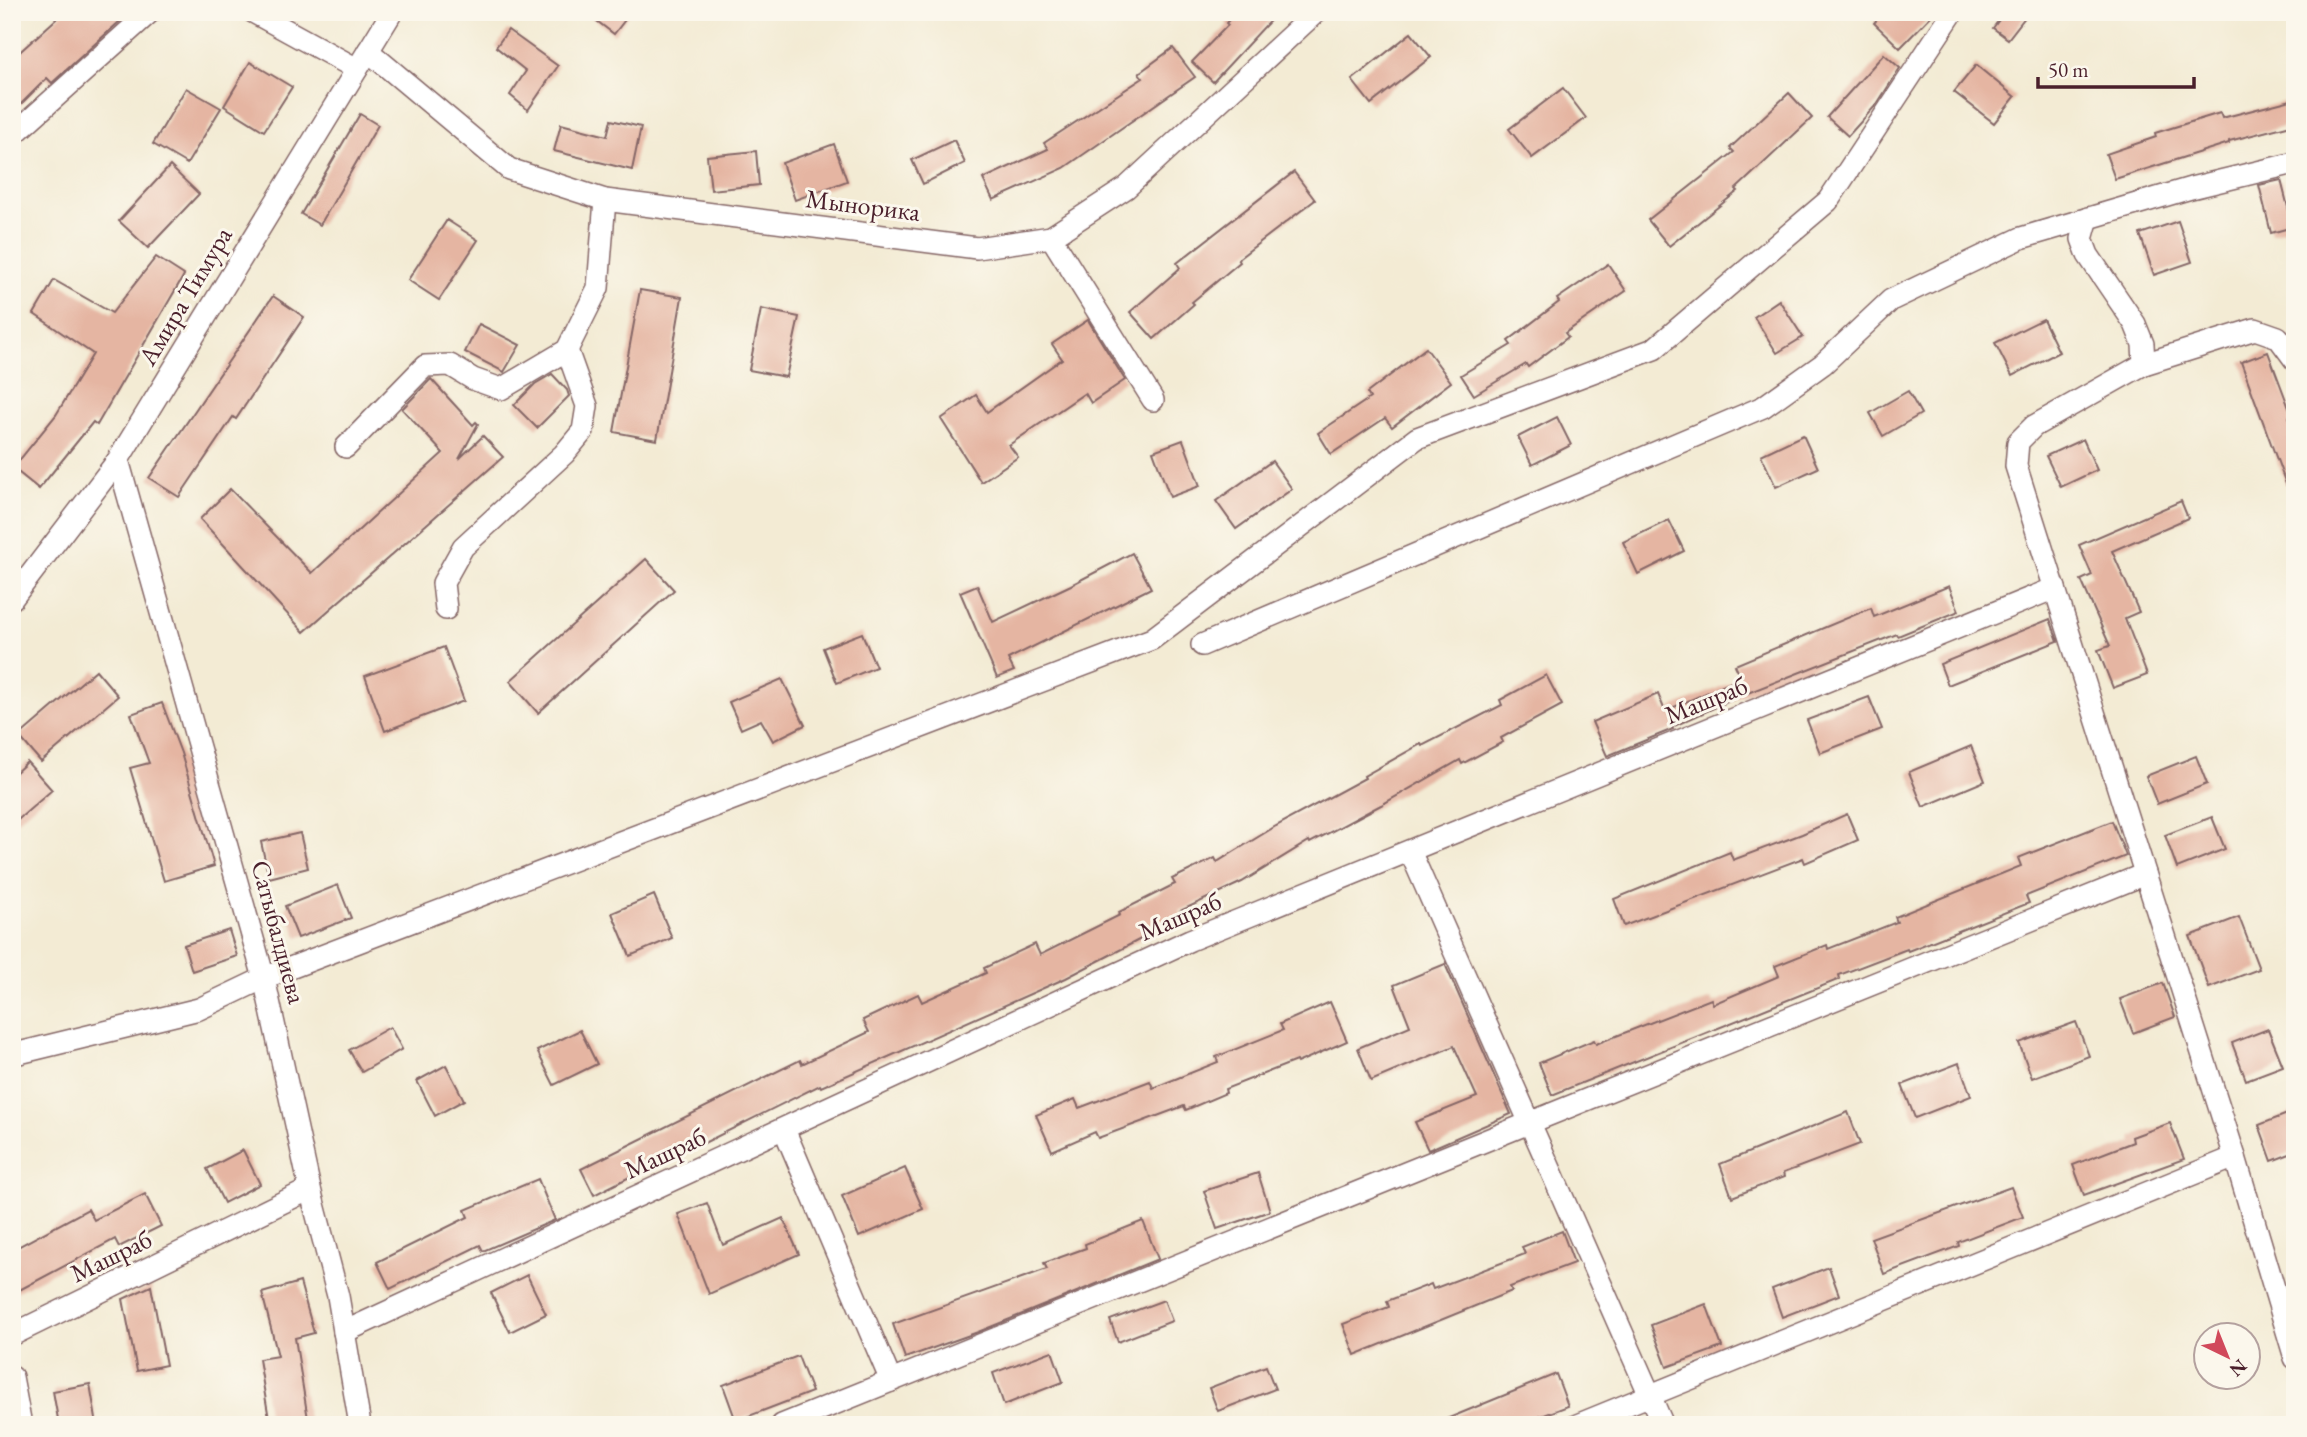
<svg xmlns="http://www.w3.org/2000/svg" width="2307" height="1437" viewBox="0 0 2307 1437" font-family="'EB Garamond',serif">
<rect width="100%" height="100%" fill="#fbf7ec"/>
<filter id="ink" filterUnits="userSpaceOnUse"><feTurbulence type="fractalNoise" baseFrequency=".0143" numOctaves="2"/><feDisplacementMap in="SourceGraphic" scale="14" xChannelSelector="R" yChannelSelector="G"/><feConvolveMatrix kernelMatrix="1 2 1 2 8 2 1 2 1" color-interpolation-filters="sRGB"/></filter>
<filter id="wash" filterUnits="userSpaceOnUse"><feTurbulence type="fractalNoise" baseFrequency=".00686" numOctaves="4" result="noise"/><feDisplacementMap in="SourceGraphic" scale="28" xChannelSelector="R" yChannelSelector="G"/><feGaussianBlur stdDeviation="1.57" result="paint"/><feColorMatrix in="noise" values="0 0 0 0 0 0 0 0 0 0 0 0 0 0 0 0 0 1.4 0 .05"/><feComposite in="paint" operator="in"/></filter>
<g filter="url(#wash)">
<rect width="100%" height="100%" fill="#f3ebd4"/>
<g id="blocks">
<g fill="#e5b5a2">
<polygon points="64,12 130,12 52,83 47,78 12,113 12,59"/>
<polygon points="585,12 631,12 614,34"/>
<polygon points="1236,12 1278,12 1213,82 1192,62 1228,25 1226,23"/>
<polygon points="1884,12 1935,12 1900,48 1874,23"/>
<polygon points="2005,12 2029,12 2008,39 1993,28"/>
<polygon points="508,30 558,66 528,110 510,95 526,71 496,47"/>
<polygon points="1411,33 1431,57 1371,104 1352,80"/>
<polygon points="1173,48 1195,77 1064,168 993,200 983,179 1048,149 1044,143 1143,78 1139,73"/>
<polygon points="1884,54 1900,68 1877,104 1848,136 1827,117"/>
<polygon points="250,62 292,87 264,131 224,106"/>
<polygon points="1976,65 2015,97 1994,123 1954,92"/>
<polygon points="186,88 221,108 187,164 153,144"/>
<polygon points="1563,88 1586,118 1532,158 1509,129"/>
<polygon points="1789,93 1812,118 1736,189 1738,191 1669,246 1648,220 1734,152 1730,148"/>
<polygon points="2295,99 2295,124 2229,141 2229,143 2115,179 2106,154 2156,137 2155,133 2220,113 2222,118"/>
<polygon points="360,114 378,125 320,225 301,214"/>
<polygon points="611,120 641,127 632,170 554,151 561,124 607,136"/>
<polygon points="954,140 965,163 923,184 912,160"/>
<polygon points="834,144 847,181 795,200 782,163"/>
<polygon points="756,151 759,185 711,190 707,156"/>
<polygon points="170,166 199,194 148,248 119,221"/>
<polygon points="1294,172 1315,200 1238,259 1240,262 1192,302 1194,304 1154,339 1130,312 1180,268 1177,263"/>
<polygon points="2281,180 2293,227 2271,233 2259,185"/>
<polygon points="447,220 478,240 439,300 408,280"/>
<polygon points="2178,221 2192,262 2154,275 2140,234"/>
<polygon points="156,257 184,275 97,425 93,422 39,489 13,468 56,415 93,354 34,314 54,280 112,313"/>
<polygon points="1608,264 1626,291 1565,333 1568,337 1528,367 1526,364 1474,395 1461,375 1511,345 1508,341 1559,302 1557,299"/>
<polygon points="640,290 682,297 657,440 614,432"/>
<polygon points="273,296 304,317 236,419 233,417 179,497 149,478"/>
<polygon points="1779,300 1803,337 1777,353 1754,317"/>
<polygon points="761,309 799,317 786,377 749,370"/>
<polygon points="2043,319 2059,352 2012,376 1995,343"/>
<polygon points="1088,320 1125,380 1091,403 1085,393 1009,445 1018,457 981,482 941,419 976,395 987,412 1062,359 1052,344"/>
<polygon points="479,324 520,345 504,372 465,352"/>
<polygon points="1426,348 1451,382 1392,427 1385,418 1331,454 1318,433 1370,398 1367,393"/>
<polygon points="2268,352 2292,416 2289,418 2295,433 2293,503 2241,362"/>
<polygon points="552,374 567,390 569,396 537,428 514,405 535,384"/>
<polygon points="431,379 473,425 476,422 478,424 459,459 483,436 503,457 304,632 200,519 230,489 312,573 443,453 402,409"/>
<polygon points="1908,391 1921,414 1883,436 1870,413"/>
<polygon points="1557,417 1571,445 1532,465 1518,437"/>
<polygon points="1803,435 1818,468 1776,487 1761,455"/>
<polygon points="2083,439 2097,470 2061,487 2046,456"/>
<polygon points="1183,440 1200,486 1170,497 1153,451"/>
<polygon points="1272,461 1292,489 1236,529 1216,501"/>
<polygon points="2181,501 2188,518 2112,551 2139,612 2125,618 2147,675 2113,688 2098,650 2110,646 2081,580 2092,575 2079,545"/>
<polygon points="1669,520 1684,551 1638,574 1623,542"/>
<polygon points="1132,553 1151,588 1008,659 1014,671 997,678 960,592 977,585 993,622 1071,585"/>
<polygon points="646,559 674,590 538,713 510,681"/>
<polygon points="1949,586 1959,611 1898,636 1897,634 1740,696 1672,727 1673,729 1607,756 1592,722 1658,694 1665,711 1741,678 1735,665 1871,608 1874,617"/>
<polygon points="2050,619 2058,641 1948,685 1940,664"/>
<polygon points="862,633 876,667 837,683 823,648"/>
<polygon points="444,647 464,701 385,731 365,676"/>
<polygon points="96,670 118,696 41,762 19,736"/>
<polygon points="1546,675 1562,705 1501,738 1503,742 1462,764 1460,760 1381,805 1310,843 1309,841 1242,882 1180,911 1183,917 1066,978 821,1087 820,1085 702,1144 701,1141 594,1195 581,1169 800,1060 802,1064 869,1032 863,1020 918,994 922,1002 986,973 984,968 1035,944 1040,955 1120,915 1119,912 1175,884 1172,879 1215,858 1217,862 1276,826 1365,778 1364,776 1421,744 1422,746 1502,705 1500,700"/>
<polygon points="782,679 805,725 773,741 761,720 741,729 729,702"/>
<polygon points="1869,697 1882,729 1820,753 1807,720"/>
<polygon points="162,703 181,753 214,866 164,881 130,768 149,763 131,714"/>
<polygon points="1971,746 1985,781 1923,807 1909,772"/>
<polygon points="2196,756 2207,784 2157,804 2146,776"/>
<polygon points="27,762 52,790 12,825 12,776"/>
<polygon points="1847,814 1858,840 1805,863 1803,858 1624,926 1614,899 1730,852 1733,860 1802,834"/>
<polygon points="2212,817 2225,849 2177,868 2165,835"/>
<polygon points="2112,821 2126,856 2026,896 2029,903 1908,951 1907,949 1839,975 1840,979 1552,1095 1539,1063 1594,1040 1596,1044 1711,999 1713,1004 1779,976 1775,966 1827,945 1828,949 1897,922 1895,917 2021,866 2018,858"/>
<polygon points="300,833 308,868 269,878 261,842"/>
<polygon points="338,885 351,918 298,938 285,906"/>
<polygon points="654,895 672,938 630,956 612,913"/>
<polygon points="2239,917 2259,969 2209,988 2190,936"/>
<polygon points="229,930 237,956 192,971 184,945"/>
<polygon points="1445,964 1511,1114 1428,1150 1415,1122 1477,1097 1454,1046 1371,1081 1358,1048 1410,1026 1394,985"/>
<polygon points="2163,983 2175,1017 2133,1033 2120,999"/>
<polygon points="1330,1002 1347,1041 1297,1063 1296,1061 1225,1089 1226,1093 1186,1110 1184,1106 1098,1138 1095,1132 1052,1151 1036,1115 1075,1099 1079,1108 1150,1081 1153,1088 1218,1062 1216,1057 1283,1030 1280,1024"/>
<polygon points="2076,1022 2089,1056 2032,1078 2019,1043"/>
<polygon points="390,1027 402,1049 362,1072 349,1050"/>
<polygon points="2268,1029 2283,1066 2246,1080 2232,1043"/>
<polygon points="580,1030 597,1064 554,1085 537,1051"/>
<polygon points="1959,1063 1971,1096 1915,1118 1902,1085"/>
<polygon points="446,1065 464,1100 435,1116 417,1081"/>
<polygon points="2295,1111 2295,1152 2272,1161 2259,1125"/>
<polygon points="1848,1112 1860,1144 1783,1173 1784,1177 1732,1197 1720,1164"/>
<polygon points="2170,1123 2184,1159 2084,1195 2073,1165 2133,1142 2132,1137"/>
<polygon points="243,1150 260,1184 224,1203 207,1169"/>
<polygon points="905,1168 923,1209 859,1237 842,1196"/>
<polygon points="1258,1173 1270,1211 1217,1229 1204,1191"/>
<polygon points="538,1179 555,1220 483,1251 480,1245 390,1289 377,1262 468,1217 465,1210"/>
<polygon points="2011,1187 2023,1217 1958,1242 1959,1246 1884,1274 1871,1238"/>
<polygon points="145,1194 161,1226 119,1247 115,1239 12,1294 12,1250 88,1209 94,1220"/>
<polygon points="707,1203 723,1245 783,1218 799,1254 709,1294 678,1214"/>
<polygon points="1143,1221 1158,1259 978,1332 905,1358 893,1324 1047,1269 1044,1263 1086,1248 1085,1244"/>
<polygon points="1562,1231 1574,1263 1510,1287 1512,1291 1355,1355 1343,1324 1389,1307 1387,1301 1431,1284 1433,1289 1525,1254 1522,1247"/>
<polygon points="1829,1267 1839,1295 1782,1317 1772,1289"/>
<polygon points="527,1275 546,1314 510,1332 491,1293"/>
<polygon points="300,1282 314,1333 295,1338 309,1425 270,1425 259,1359 278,1356 262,1293"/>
<polygon points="151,1286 166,1365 137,1371 123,1299"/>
<polygon points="1164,1300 1172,1321 1118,1342 1110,1320"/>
<polygon points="1706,1304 1722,1347 1667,1367 1651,1325"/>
<polygon points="1052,1351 1063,1382 1004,1405 993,1373"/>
<polygon points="798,1356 812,1392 736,1421 723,1385"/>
<polygon points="1266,1366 1275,1389 1218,1411 1209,1388"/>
<polygon points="1556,1374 1568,1406 1518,1425 1432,1425"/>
<polygon points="90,1384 97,1425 59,1425 53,1391"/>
</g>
</g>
</g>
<g filter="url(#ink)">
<use href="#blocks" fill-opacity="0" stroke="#856666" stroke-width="2"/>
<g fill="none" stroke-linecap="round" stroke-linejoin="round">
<defs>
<g id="minor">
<polyline points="253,12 357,69"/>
<polyline points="368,51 509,169 605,200 977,248 1051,237 1126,188 1316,12"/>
<polyline points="12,136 150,12"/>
<polyline points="2088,218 2082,239 2088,255 2135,324 2143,344 2144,364"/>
<polyline points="1051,237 1153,400"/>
<polyline points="2295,360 2278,337 2255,329 2144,364 2034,426 2018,442 2016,466 2235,1157 2295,1358"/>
<polyline points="346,447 425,366 450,365 473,379 501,389 567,350 598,288 605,200"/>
<polyline points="118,460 264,978 310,1189 338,1296 360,1425"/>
<polyline points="12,599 118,460 392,12"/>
<polyline points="446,609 443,583 463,547 564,454 583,431 587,406 567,350"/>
<polyline points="1202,645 1763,407 1823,364 1891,300 2021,238 2191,188 2295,163"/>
<polyline points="1410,851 1663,1425"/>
<polyline points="19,1053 199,1009 264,978 1152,639 1417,438 1654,349 1828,201 1953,12"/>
<polyline points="784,1129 891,1381"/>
<polyline points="344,1332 1190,940 2055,588"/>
<polyline points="12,1335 310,1189"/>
<polyline points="12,1377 21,1425"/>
<polyline points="782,1425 2145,874"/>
<polyline points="1577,1425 2235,1157"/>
</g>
</defs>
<use href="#minor" stroke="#856666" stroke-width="24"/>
<use href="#minor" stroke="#fff" stroke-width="21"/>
</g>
</g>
<g text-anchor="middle" stroke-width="6" stroke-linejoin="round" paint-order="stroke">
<g font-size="26" fill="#4a1f2b" stroke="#fbf7ec">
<text transform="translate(863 205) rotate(7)" y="9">Мынорика</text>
<text transform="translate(185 296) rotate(-59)" y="9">Амира Тимура</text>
<text transform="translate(1706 700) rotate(-22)" y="9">Машраб</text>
<text transform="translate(1180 916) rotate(-23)" y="9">Машраб</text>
<text transform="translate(279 932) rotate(75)" y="9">Сатыбалдиева</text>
<text transform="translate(665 1153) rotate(-25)" y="9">Машраб</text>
<text transform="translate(111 1256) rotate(-26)" y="9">Машраб</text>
</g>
</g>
<rect width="2307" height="1437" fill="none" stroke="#fbf7ec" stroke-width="42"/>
<g transform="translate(2227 1356) rotate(137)"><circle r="33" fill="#fbf7ec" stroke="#b4a19f" stroke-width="2"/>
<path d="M0-5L12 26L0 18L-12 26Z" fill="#d1495b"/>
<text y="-10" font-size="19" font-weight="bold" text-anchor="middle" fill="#4a1f2b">N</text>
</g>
<path d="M2038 77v10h156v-10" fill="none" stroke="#4a1f2b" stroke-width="3.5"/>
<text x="2048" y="77" font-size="21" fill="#4a1f2b" stroke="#fbf7ec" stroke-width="5" paint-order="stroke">50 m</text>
</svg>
